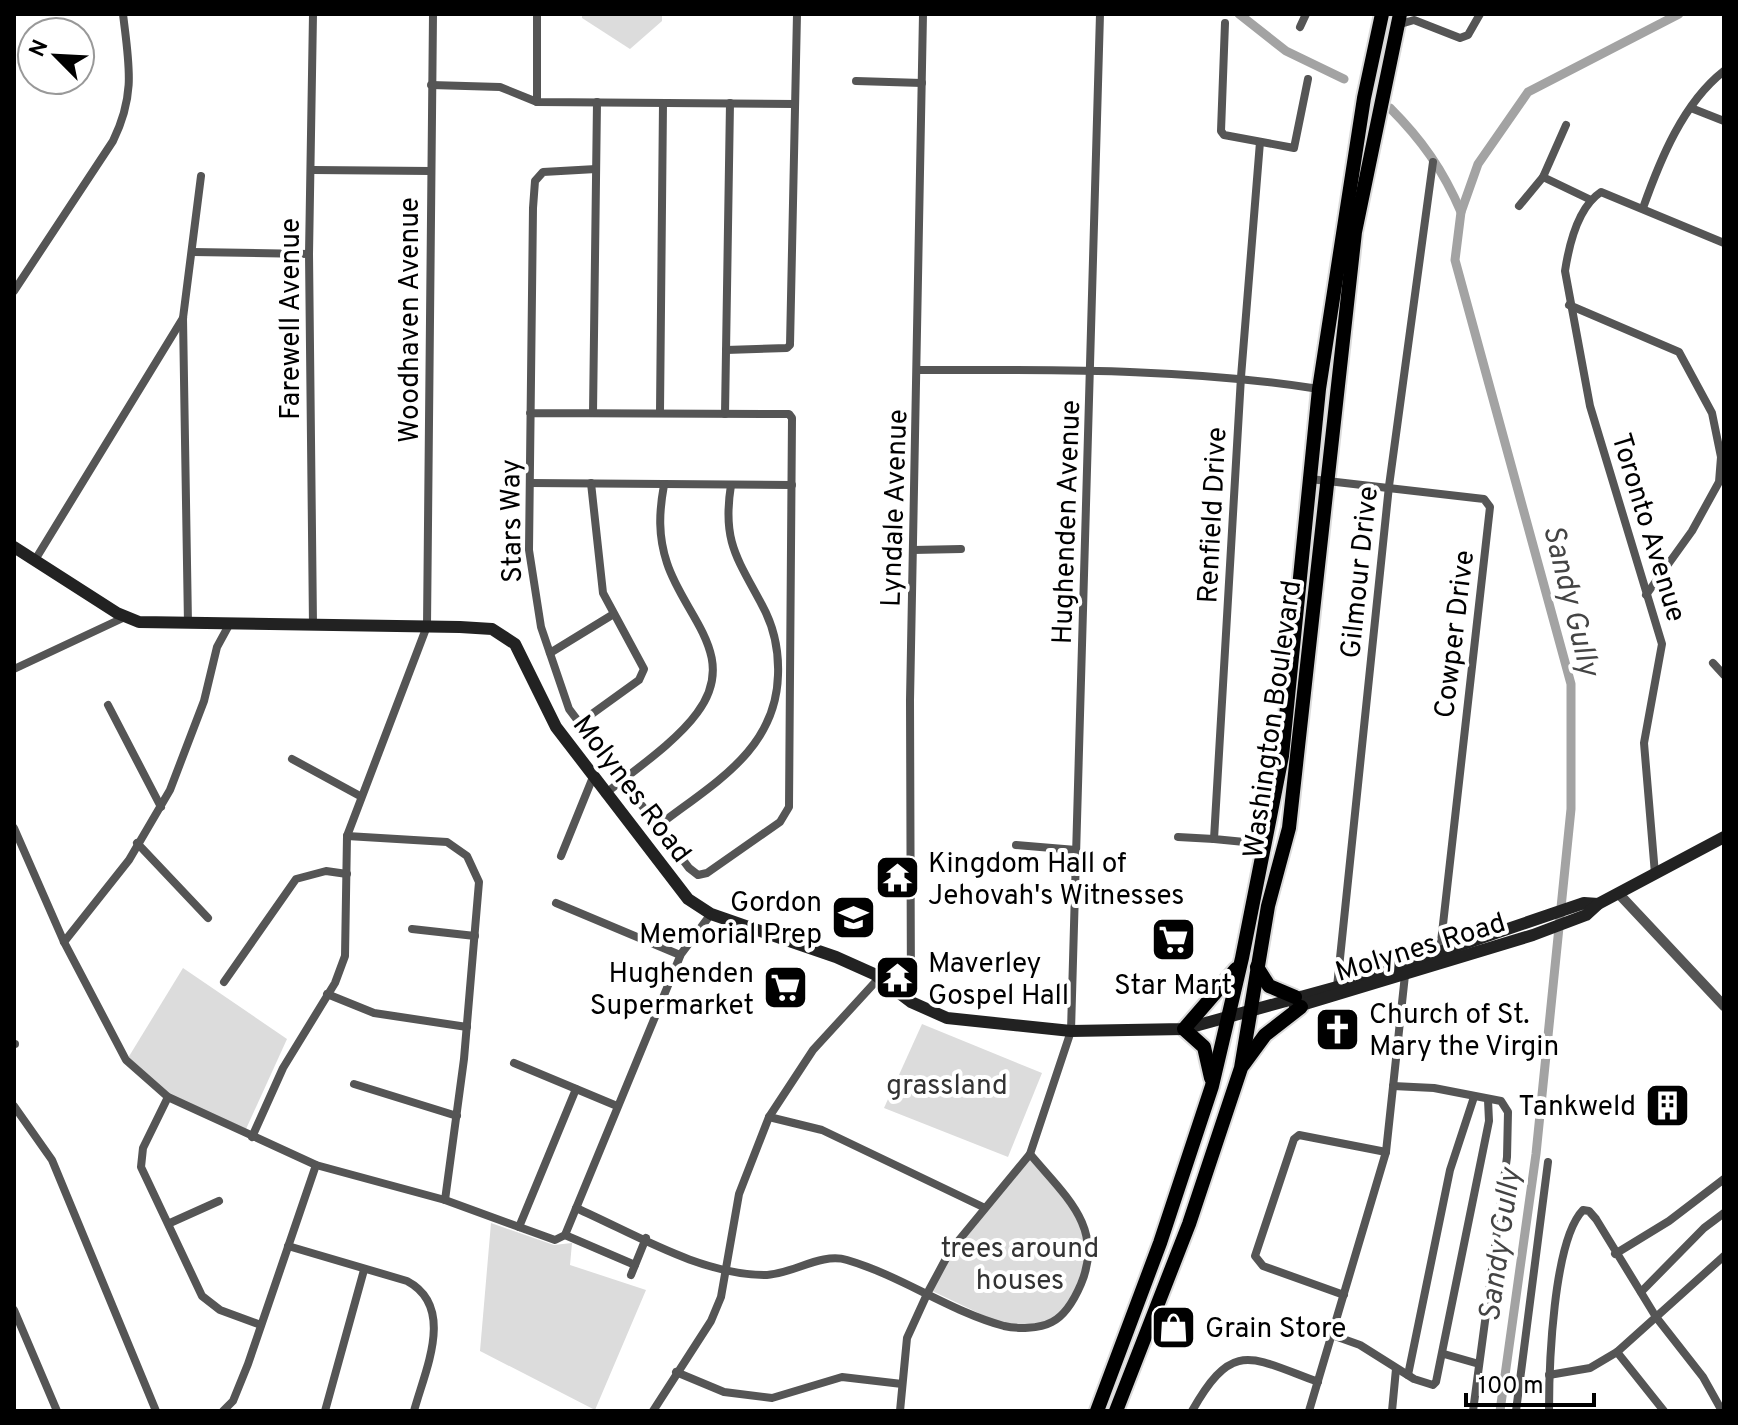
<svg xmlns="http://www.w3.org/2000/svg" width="1738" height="1425" viewBox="0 0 1738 1425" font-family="Overpass,sans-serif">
<rect width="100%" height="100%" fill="#fff"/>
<g fill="#dcdcdc">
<polygon points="582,14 662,14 662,21 630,49 582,18"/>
<polygon points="183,968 287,1039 246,1129 170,1095 128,1058"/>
<polygon points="922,1024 1042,1073 1008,1157 884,1108"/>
<polygon points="1030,1154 1079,1214 1090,1243 1074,1300 1053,1322 1006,1326 930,1290 950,1251"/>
<polygon points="491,1223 554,1245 572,1243 570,1265 646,1290 595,1410 480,1351"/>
</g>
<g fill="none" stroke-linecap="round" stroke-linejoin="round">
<g stroke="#a3a3a3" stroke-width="9">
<polyline points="1239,14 1286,51 1344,79"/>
<path d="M1390 108C1422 140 1443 170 1461 212"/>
<polyline points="1500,1411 1536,1154 1571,809 1571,684 1455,260 1461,212 1478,164 1528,92 1679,14"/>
</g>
<defs>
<g id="trunk">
<polyline points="1257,967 1269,986 1295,997"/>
<polyline points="1243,1065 1265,1035 1301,1007"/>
<polyline points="1211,1078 1204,1047 1184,1029 1236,969"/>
<polyline points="1097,1411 1160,1243 1212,1086 1242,958 1282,756 1319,389 1364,98 1382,14"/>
<polyline points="1116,1411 1189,1224 1241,1068 1268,906 1289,828 1355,232 1400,14"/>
</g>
</defs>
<use href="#trunk" stroke="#dbdbdb" stroke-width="18"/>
<g stroke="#555" stroke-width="8">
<polyline points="537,14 537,102"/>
<polyline points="1225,23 1221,131 1224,135 1294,148 1308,79"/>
<polyline points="1397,25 1414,20 1460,38 1468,35 1480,14"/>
<polyline points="1300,27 1306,14"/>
<polyline points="856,81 922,83"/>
<polyline points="431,85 500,87 537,102 795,104"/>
<polyline points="1691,108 1724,121"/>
<polyline points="1260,142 1241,377 1214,839 1265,844"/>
<polyline points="313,170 431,171"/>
<polyline points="1543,177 1591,200"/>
<polyline points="1519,206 1543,177 1566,125"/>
<path d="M1643 208C1660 160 1683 103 1724 71"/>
<polyline points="193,252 309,254"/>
<path d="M14 291 113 141C136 94 129 65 123 14"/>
<polyline points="1569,305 1679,352 1712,413 1721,457 1719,482 1692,531 1646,595"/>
<polyline points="726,350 787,348 790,345 797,14"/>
<path d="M918 370C1053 370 1186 368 1319 389"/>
<polyline points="660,412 663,103"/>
<polyline points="530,413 789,414 792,418 789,807 780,822 707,873 698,875 689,868 569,709 541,627 529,550 533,208 535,181 543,172 596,169"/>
<polyline points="593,413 597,102"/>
<polyline points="725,414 730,103"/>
<polyline points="1310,479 1484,499 1490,507 1440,951"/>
<polyline points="530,483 792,485"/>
<polyline points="913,550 961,549"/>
<polyline points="35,560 183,318"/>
<polyline points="188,624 183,318 201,176"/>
<polyline points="313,625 309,254 313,14"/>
<polyline points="550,653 612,615"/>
<polyline points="1713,663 1724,675"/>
<polyline points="14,669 125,617"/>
<polyline points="108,705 161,807"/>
<polyline points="578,724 639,680 644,669 603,593 591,483"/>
<polyline points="292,759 360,796"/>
<path d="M605 794C633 771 676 742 697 713 740 656 684 616 667 563 658 536 659 512 664 485"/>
<path d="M658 826C712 784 776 751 778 675 779 650 774 627 762 605 737 558 722 541 731 485"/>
<polyline points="14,828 64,942 126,1060 168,1097 316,1165 445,1200 555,1240 565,1235 681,954 711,914"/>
<polyline points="347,836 447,842 467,856 479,882 464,1059 445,1200"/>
<polyline points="1178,837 1214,839"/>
<polyline points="137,843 208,918"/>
<polyline points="1016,845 1076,850"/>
<polyline points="561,856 593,777"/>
<path d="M1655 874 1644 743 1662 644 1590 406 1565 271C1569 245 1578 207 1601 192L1724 243"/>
<polyline points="556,903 680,955"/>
<polyline points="412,929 475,936"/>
<polyline points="64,942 129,860 170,790 204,701 217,647 229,625"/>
<polyline points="224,982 296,879 326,871 347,874"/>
<polyline points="1337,987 1389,486 1433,162"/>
<polyline points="327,994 374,1013 467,1027"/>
<polyline points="911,1002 910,700 923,14"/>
<polyline points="14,1044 15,1044"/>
<polyline points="514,1063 617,1106"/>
<polyline points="354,1084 457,1116"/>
<polyline points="1393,1086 1434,1088 1501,1101 1508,1112 1507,1157 1473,1411"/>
<polyline points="168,1097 143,1148 141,1167 202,1296 220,1310 261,1325"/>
<polyline points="14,1106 52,1160 156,1411"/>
<polyline points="769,1117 822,1130 983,1207"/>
<polyline points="252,1137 283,1068 335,983 345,956 347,836 427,626 433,14"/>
<path d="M576 1208C635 1234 699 1274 764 1275 791 1275 821 1252 847 1260 902 1276 949 1311 1004 1326 1017 1329 1039 1329 1052 1322 1066 1315 1075 1298 1081 1284 1105 1227 1064 1195 1030 1154"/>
<polyline points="170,1223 219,1201"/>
<polyline points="519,1227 576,1089"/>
<polyline points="565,1235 635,1265"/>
<path d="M288 1246 407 1281C456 1307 425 1370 414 1411"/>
<polyline points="1615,1254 1669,1221 1724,1179"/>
<polyline points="631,1275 646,1238"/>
<polyline points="1641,1292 1704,1228 1724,1213"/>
<polyline points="1344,1295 1263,1266 1255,1256 1294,1139 1299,1135 1386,1152"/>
<polyline points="14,1310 57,1411"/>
<polyline points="1332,1335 1360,1345 1414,1379 1433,1385 1436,1382 1489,1121 1488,1100"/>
<polyline points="1617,1352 1724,1256"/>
<polyline points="1444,1354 1479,1364"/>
<polyline points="676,1372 724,1392 772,1398 842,1377 902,1384"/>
<polyline points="1408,1375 1450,1170 1474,1097"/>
<polyline points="1549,1375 1590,1368 1617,1352 1664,1411"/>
<polyline points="223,1411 233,1401 248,1364 316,1165"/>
<polyline points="325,1411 364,1270"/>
<polyline points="653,1411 711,1321 721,1297 739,1194 769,1117 813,1050 879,978"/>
<polyline points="900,1411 907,1338 928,1292 950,1251 1030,1154 1071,1031 1100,14"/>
<path d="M1192 1411C1233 1339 1250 1357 1318 1382"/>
<polyline points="1309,1411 1386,1152 1405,975"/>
<polyline points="1392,1411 1396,1369"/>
<polyline points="1516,1411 1548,1162"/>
<path d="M1549 1411C1549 1367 1553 1241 1583 1210L1589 1211 1596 1219 1656 1317 1703 1377 1722 1411"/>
</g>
<polyline stroke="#555" stroke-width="10" points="1618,893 1724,1006"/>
<g stroke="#222" stroke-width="12">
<polyline points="14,547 117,613 139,622 460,627 492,629 515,644 556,727 688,899 711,914 836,957 874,974 911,1002 947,1018 1071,1031 1184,1029 1337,987 1584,903 1598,904"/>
<polyline points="1295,1007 1533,935 1586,915 1598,904 1724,837"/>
</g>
<use href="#trunk" stroke="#000" stroke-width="14"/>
</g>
<defs>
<symbol id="temple-square" viewBox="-11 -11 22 22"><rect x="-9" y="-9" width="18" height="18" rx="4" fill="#000" stroke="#fff"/><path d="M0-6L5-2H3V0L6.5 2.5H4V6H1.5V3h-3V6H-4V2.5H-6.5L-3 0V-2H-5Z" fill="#fff"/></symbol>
<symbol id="school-square" viewBox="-11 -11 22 22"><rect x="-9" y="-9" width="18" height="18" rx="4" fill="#000" stroke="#fff"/><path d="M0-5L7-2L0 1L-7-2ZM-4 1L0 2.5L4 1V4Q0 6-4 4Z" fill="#fff"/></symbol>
<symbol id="supermarket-square" viewBox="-11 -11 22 22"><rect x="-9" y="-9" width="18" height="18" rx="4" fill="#000" stroke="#fff"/><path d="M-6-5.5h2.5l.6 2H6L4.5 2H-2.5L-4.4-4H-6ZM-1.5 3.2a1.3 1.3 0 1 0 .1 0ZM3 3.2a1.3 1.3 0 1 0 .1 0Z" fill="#fff"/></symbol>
<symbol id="church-square" viewBox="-11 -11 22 22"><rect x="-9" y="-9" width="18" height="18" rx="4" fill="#000" stroke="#fff"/><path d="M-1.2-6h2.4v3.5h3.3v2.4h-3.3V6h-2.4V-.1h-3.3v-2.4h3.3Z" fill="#fff"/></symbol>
<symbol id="building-square" viewBox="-11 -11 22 22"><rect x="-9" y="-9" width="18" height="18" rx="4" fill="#000" stroke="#fff"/><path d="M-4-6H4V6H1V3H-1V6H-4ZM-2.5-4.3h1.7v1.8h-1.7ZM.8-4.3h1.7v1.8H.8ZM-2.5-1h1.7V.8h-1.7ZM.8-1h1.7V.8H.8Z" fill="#fff"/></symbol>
<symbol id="shop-square" viewBox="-11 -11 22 22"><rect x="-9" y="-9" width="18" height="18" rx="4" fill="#000" stroke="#fff"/><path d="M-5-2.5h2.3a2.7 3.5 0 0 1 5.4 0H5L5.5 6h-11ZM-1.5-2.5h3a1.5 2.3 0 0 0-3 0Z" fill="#fff"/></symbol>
</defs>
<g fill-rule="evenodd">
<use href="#temple-square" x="872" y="852" width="51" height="51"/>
<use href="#school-square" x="828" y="892" width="51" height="51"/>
<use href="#supermarket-square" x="1148" y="914" width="51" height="51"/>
<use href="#temple-square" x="872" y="952" width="51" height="51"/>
<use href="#supermarket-square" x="760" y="962" width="51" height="51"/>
<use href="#church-square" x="1312" y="1004" width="51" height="51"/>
<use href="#building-square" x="1642" y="1080" width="51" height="51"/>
<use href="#shop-square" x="1148" y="1302" width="51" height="51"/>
</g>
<g text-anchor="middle" stroke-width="8" stroke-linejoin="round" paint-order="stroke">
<g font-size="28" fill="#000" stroke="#fff">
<text transform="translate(289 319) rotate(-90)" y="10">Farewell Avenue</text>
<text transform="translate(408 320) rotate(-90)" y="10">Woodhaven Avenue</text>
<text transform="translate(893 508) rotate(-88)" y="10">Lyndale Avenue</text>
<text transform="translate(1211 515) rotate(-87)" y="10">Renfield Drive</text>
<text transform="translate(510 521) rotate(-91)" y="10">Stars Way</text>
<text transform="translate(1065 522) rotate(-88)" y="10">Hughenden Avenue</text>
<text transform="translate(1650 527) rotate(73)" y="10">Toronto Avenue</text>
<text transform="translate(1358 572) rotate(-84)" y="10">Gilmour Drive</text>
<text transform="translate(1453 634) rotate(-83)" y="10">Cowper Drive</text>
<text transform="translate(1271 719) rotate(-82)" y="10">Washington Boulevard</text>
<text transform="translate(633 788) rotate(53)" y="10">Molynes Road</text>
<text transform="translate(1420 946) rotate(-17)" y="10">Molynes Road</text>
</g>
<g font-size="28" fill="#000" stroke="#fff" text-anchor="start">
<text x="928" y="872">Kingdom Hall of<tspan x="928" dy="32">Jehovah's Witnesses</tspan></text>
<text x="822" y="911" text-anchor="end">Gordon<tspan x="822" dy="32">Memorial Prep</tspan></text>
<text x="928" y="972">Maverley<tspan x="928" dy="32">Gospel Hall</tspan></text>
<text x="754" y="982" text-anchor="end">Hughenden<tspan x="754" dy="32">Supermarket</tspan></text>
<text x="1173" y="994" text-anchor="middle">Star Mart</text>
<text x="1369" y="1023">Church of St.<tspan x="1369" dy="32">Mary the Virgin</tspan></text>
<text x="1636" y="1115" text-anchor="end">Tankweld</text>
<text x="1205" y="1337">Grain Store</text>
</g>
<g font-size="28" fill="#333" stroke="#fff">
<text x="947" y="1094">grassland</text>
<text x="1020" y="1257">trees around<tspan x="1020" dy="32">houses</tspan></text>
</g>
<g font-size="30" font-style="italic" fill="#444" stroke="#fff">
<text transform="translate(1572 600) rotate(76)" y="10">Sandy Gully</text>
<text transform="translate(1499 1245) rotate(-82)" y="10">Sandy Gully</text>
</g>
</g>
<rect width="1738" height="1425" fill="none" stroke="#000000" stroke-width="32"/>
<g transform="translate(56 56) rotate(294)"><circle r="38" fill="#ffffff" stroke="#999999" stroke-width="2"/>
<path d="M0-6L14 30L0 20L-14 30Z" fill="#000000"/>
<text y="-12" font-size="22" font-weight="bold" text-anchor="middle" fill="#000000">N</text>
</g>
<path d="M1466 1393v12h128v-12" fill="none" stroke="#000000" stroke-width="4"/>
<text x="1478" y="1393" font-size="24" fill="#000000" stroke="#ffffff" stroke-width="6" paint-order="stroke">100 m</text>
</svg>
